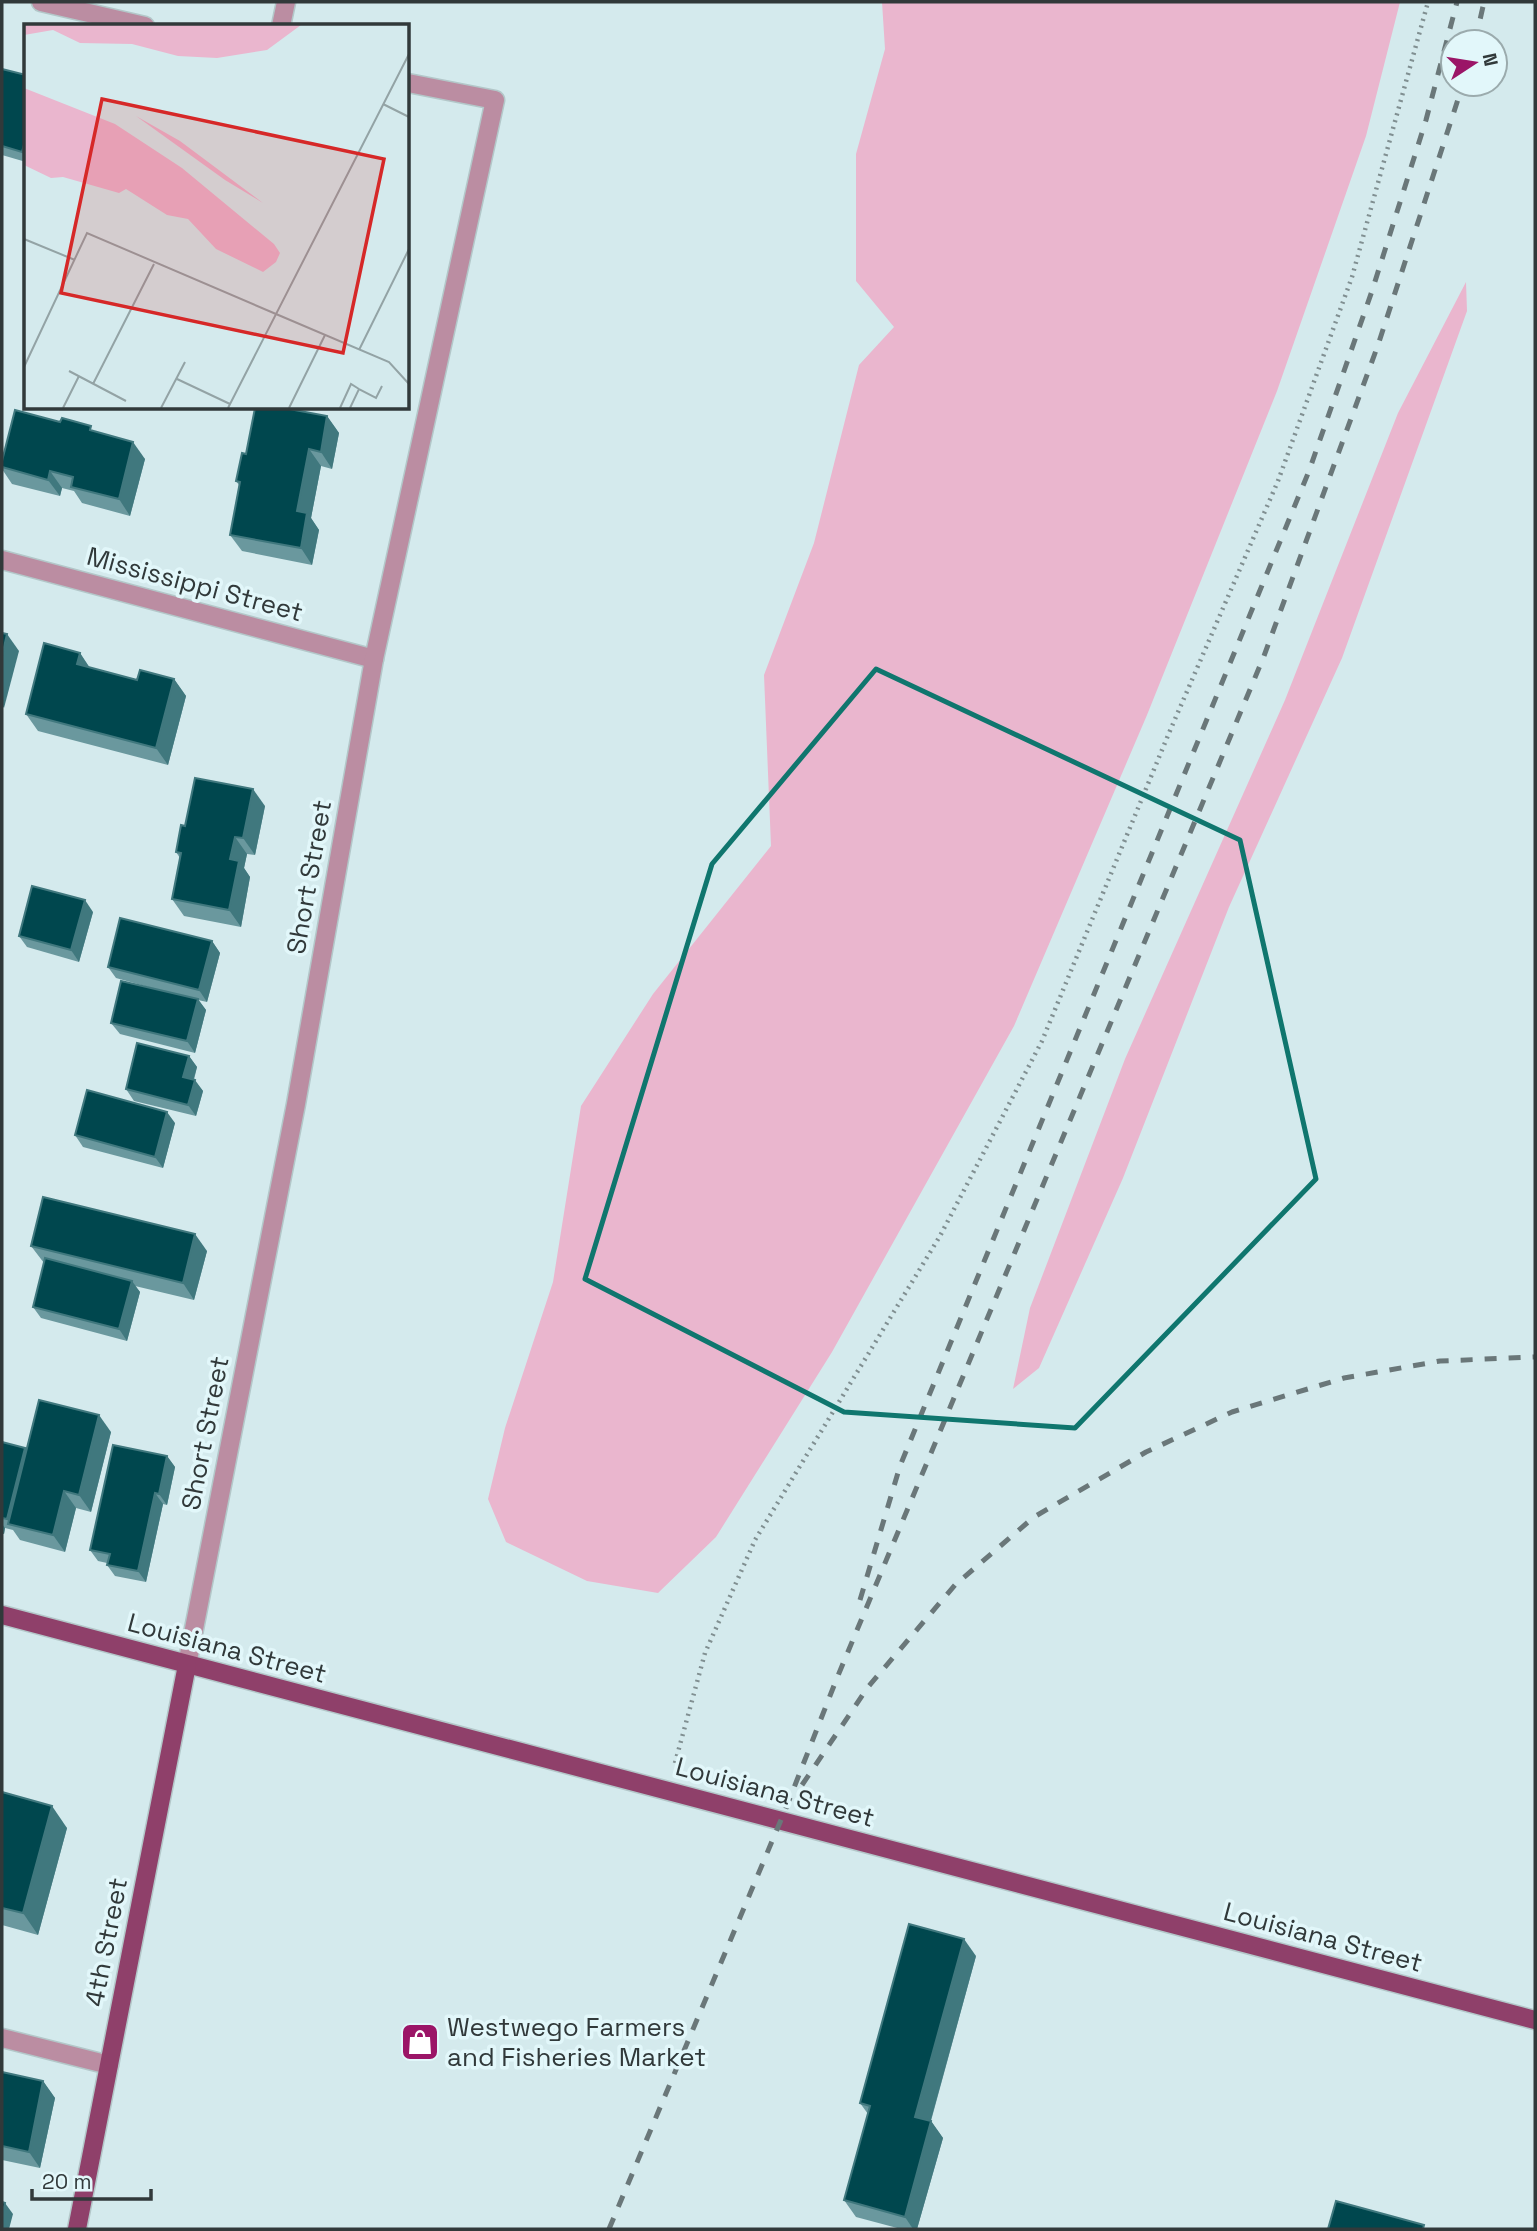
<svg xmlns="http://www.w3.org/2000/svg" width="1537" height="2231" viewBox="0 0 1537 2231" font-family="'Space Grotesk',sans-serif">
<rect width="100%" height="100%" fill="#d4eaed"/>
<g fill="#eab6ce">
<polygon points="882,2 1400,2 1366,136 1277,391 1147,715 1014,1026 832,1352 716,1537 658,1593 587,1581 506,1542 488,1499 505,1428 553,1282 581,1106 653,994 771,846 764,675 814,543 859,365 894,327 856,281 856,154 885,49"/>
<polygon points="1466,282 1467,311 1342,658 1229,907 1123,1178 1039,1368 1013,1389 1030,1308 1125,1059 1285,700 1398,413"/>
</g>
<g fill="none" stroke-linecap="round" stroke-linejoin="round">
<defs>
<g id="minor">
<polyline points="41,2 145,26"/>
<polyline points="281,26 286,2"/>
<polyline points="2,560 374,659"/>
<polyline points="187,1665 296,1104 374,659 495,100 408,83"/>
<polyline points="2,2038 109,2065"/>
</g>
<g id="major">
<polyline points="2,1615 1535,2020"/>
<polyline points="77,2229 187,1665"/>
</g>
</defs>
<use href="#minor" stroke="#b3c7c9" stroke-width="21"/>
<use href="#major" stroke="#b3c7c9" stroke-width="21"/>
<polyline stroke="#808f91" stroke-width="4.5" stroke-dasharray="2 5" stroke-linecap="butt" points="675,1763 705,1653 755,1540 940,1236 1042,1041 1169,733 1278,481 1352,277 1428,2"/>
<use href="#minor" stroke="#bb8da2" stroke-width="18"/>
<use href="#major" stroke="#8f406a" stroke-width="18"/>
<g stroke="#6a7779" stroke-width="5" stroke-dasharray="12 12" stroke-linecap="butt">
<polyline points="1475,42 1484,2"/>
<polyline points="860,1600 900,1466 1309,471 1372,291 1426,120 1457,2"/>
<polyline points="802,1785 868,1687 955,1585 1034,1517 1146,1452 1232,1412 1344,1378 1440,1361 1535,1357"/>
<polyline points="609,2229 786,1808 837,1678 1264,656 1378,345 1463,84"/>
</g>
</g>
<g fill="#6a989e">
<polygon points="2,69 26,75 26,162 2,155"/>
<polygon points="327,416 339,433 332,469 321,466 311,518 319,530 312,565 242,551 230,535 239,485 236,481 246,454"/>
<polygon points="95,432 145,459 130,516 82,503 74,491 62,488 60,496 12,484 2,469 2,461"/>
<polygon points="80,653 90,668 137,680 174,679 186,696 168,765 38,731 26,714"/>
<polygon points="265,806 255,855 247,854 244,868 250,877 241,927 184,916 172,899 180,858 176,852 185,826"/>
<polygon points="93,912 79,962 27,947 19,936"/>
<polygon points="212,941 220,953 207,1002 198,1000 206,1010 195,1053 120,1034 111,1023 152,988 116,978 108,967"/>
<polygon points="189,1056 197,1067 194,1080 203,1091 196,1116 134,1101 126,1089"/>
<polygon points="175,1123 163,1168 83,1147 75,1135"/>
<polygon points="31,1246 207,1251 194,1300 135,1286 140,1292 127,1341 41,1318 33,1307 44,1263"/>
<polygon points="111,1432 91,1512 76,1508 65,1552 20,1540 13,1530 5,1528 4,1534 2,1534 2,1442 25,1448 27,1449"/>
<polygon points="167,1456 175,1467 167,1505 163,1504 146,1582 115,1576 107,1565 107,1563 98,1561 90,1550"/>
<polygon points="2,1792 67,1828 38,1935 2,1925"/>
<polygon points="976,1956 931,2121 943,2138 917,2229 901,2229 856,2217 844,2200 868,2114 860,2103"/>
<polygon points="2,2072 43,2081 55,2098 40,2168 2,2160"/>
</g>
<g fill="#40787e">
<polygon points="26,137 26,157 22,152"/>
<polygon points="327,416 339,433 332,469 321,452"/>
<polygon points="133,442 145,459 130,516 119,499"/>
<polygon points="309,449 321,466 311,518 319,530 312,565 301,548 297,511"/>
<polygon points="50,471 62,488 60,496 48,480"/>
<polygon points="7,634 19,651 4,708 2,705 2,656"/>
<polygon points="80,653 91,670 77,664"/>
<polygon points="174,679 186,696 168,765 156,748"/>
<polygon points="253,789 265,806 255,855 243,838"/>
<polygon points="235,837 247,854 244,868 250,877 241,927 229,910 230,859"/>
<polygon points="85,900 93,912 79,962 71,950"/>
<polygon points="212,941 220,953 207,1002 199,990"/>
<polygon points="198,999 206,1010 195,1053 187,1041"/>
<polygon points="189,1056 197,1067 191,1088 183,1077"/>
<polygon points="195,1080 203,1091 196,1116 188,1105"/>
<polygon points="167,1112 175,1123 163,1168 155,1157"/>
<polygon points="195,1234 207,1251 194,1300 183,1283"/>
<polygon points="132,1281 140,1292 127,1341 119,1329"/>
<polygon points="99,1415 111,1432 91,1512 79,1495"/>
<polygon points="25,1448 33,1459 10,1524 7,1519"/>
<polygon points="167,1456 175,1467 167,1505 159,1494"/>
<polygon points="64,1491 76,1508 65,1552 53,1535"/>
<polygon points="155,1493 163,1504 146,1582 138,1571"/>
<polygon points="2,1524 5,1528 4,1534 2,1532"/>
<polygon points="52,1806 67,1828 38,1935 23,1913"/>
<polygon points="964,1939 976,1956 927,2134 915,2117"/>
<polygon points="43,2081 55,2098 40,2168 29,2152"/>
<polygon points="931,2121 943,2138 917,2229 913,2229 905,2217"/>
<polygon points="5,2203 13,2214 9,2229 2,2229 2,2215"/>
</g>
<g fill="#00474e" stroke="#40787e" stroke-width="2">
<polygon points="2,69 26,75 26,137 22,152 2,146"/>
<polygon points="255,408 284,408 327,416 321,452 309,449 297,511 307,513 301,548 230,535 240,482 236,481 242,453 246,454"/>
<polygon points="15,410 60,422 62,418 91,426 90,430 133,442 119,499 71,487 73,477 50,471 48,480 2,467 2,461"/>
<polygon points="2,633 7,634 2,656"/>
<polygon points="44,643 80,653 77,664 137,680 140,670 174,679 156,748 26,714"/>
<polygon points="195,778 253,789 243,838 235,837 230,859 239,861 229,910 172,899 181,853 176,852 181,825 185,826"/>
<polygon points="32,886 85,900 71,950 19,936"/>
<polygon points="120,918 212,941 199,990 108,967"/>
<polygon points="121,981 198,999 187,1041 111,1023"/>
<polygon points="137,1043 189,1056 183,1077 195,1080 188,1105 126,1089"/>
<polygon points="87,1090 167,1112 155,1157 75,1135"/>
<polygon points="43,1197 195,1234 183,1283 31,1246"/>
<polygon points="45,1258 132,1281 119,1329 33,1307"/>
<polygon points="39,1400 99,1415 79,1495 64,1491 53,1535 8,1524"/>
<polygon points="2,1442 25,1448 7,1519 2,1518"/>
<polygon points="113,1445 167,1456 159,1494 155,1493 138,1571 107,1565 110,1554 90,1550"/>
<polygon points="2,1792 52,1806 23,1913 2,1908"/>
<polygon points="909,1924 964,1939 915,2117 931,2121 905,2217 844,2200 870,2106 860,2103"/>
<polygon points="2,2072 43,2081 29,2152 2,2146"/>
<polygon points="1336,2201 1424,2225 1423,2229 1328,2229"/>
<polygon points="2,2202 5,2203 2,2215"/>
</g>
<path fill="none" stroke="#0f766e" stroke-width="5" stroke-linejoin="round" d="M876 669 1240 840 1316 1179 1075 1428 844 1412 585 1279 712 864Z"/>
<defs>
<symbol id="shop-square" viewBox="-11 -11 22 22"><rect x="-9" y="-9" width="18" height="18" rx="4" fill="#9b1567" stroke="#e2f7fa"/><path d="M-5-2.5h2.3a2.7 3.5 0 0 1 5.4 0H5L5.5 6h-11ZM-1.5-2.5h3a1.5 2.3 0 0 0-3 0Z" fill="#fff"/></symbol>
</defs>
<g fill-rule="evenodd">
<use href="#shop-square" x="398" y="2020" width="44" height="44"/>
</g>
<g text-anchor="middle" stroke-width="7" stroke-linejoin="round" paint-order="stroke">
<g font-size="26" fill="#31393a" stroke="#e2f7fa">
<text transform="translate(195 584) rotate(15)" y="9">Mississippi Street</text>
<text transform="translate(309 877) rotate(-80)" y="9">Short Street</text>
<text transform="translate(205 1433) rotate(-79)" y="9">Short Street</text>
<text transform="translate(227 1648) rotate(15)" y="9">Louisiana Street</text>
<text transform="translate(775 1792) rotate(15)" y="9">Louisiana Street</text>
<text transform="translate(1323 1937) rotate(15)" y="9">Louisiana Street</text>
<text transform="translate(106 1942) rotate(-79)" y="9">4th Street</text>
</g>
<g font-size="26" fill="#31393a" stroke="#e2f7fa" text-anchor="start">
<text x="447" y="2036">Westwego Farmers<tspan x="447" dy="30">and Fisheries Market</tspan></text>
</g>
</g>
<g transform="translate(24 24)">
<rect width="385" height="385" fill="#d4eaed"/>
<path d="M0 1H277L243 26 193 34 154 32 108 20 56 19 29 6 0 11ZM0 64 91 100 158 144 250 220 256 229 252 238 239 248 192 225 164 195 143 191 102 165 95 169 39 153 27 154 0 141ZM112 92 156 117 239 179 201 156Z" fill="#eab6ce"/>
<path fill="none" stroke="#93a3a5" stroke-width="2" d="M359 80 385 93M0 215 51 236M252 290 365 338 385 360M335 326 385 225M0 343 63 209 252 290M45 347 102 377M153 355 206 380M69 360 130 240M39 384 55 352M137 384 161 338M204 384 385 30M265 384 301 311M316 384 327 360 335 365M326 384 335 365 352 374 358 362"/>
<path fill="#d62828" fill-opacity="0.15" stroke="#d62828" stroke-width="3.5" d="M78 75 360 135 319 329 37 269Z"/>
<rect width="385" height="385" fill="none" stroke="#31393a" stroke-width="3.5"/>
</g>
<rect width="1537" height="2231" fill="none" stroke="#31393a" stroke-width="7"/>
<g transform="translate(1474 63) rotate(78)"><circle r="33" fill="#e2f7fa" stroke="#9babad" stroke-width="2"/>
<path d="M0-5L12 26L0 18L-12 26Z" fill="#9b1567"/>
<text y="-10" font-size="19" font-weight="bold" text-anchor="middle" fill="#31393a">N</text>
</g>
<path d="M32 2189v10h119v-10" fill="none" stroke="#31393a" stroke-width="3.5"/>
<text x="42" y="2189" font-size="21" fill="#31393a" stroke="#e2f7fa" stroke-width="5" paint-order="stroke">20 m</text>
</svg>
